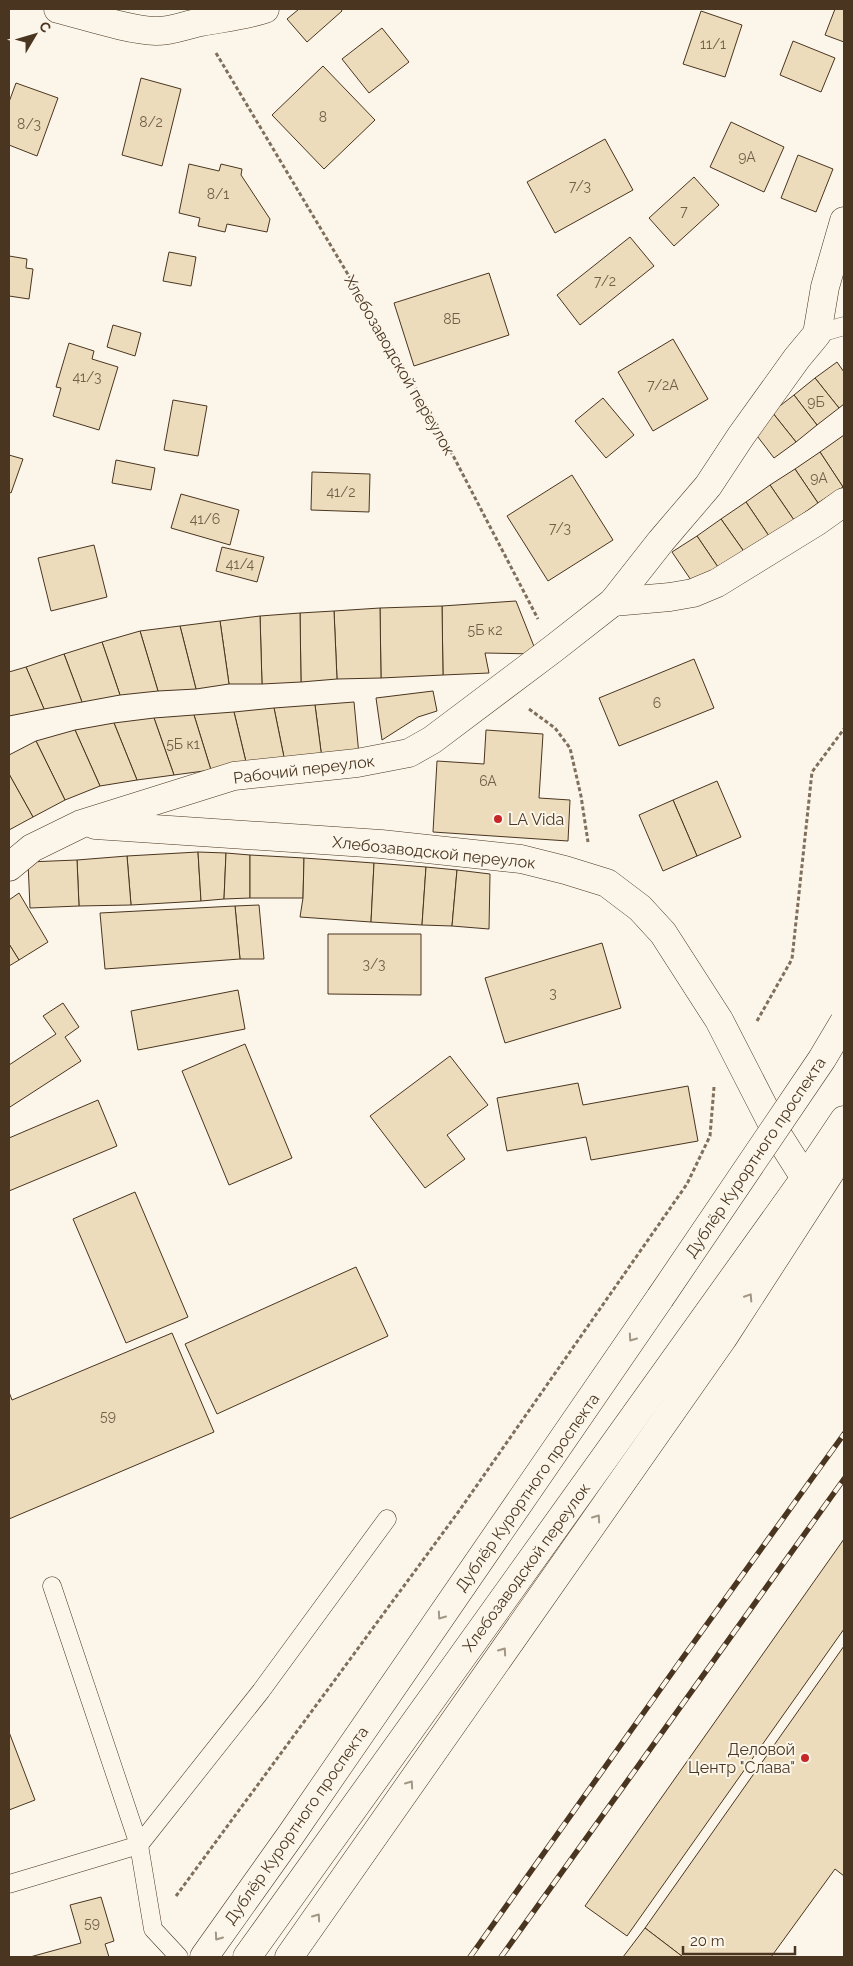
<svg xmlns="http://www.w3.org/2000/svg" width="853" height="1966" viewBox="0 0 853 1966" font-family="Raleway,sans-serif">
<rect width="100%" height="100%" fill="#fbf6e9"/>
<g fill="#ecdcbc" stroke="#4a3520">
<polygon points="299,9 341,9 342,11 307,42 287,19"/>
<polygon points="835,9 844,9 844,42 825,35"/>
<polygon points="701,11 742,25 725,77 683,64"/>
<polygon points="382,28 409,62 369,93 342,59"/>
<polygon points="793,41 835,58 821,92 780,75"/>
<polygon points="323,66 375,120 324,169 272,115"/>
<polygon points="141,78 181,89 162,166 122,155"/>
<polygon points="16,83 58,98 37,156 9,145 9,102"/>
<polygon points="731,122 784,147 764,192 710,167"/>
<polygon points="605,139 633,190 555,233 527,182"/>
<polygon points="798,155 833,169 816,212 781,198"/>
<polygon points="189,164 219,171 221,164 242,169 241,175 270,219 267,232 227,224 225,232 198,226 200,218 179,213"/>
<polygon points="694,177 719,205 674,246 649,218"/>
<polygon points="630,237 654,266 580,325 557,295"/>
<polygon points="169,252 196,257 191,286 163,281"/>
<polygon points="9,256 27,259 26,268 33,269 29,299 9,296"/>
<polygon points="489,273 509,335 414,366 394,303"/>
<polygon points="113,325 141,333 135,356 107,347"/>
<polygon points="673,339 708,399 653,431 618,372"/>
<polygon points="69,343 94,351 92,359 118,367 99,430 53,416 61,388 56,387"/>
<polygon points="837,362 844,372 844,404 839,408 815,378"/>
<polygon points="815,378 839,408 817,425 794,395"/>
<polygon points="794,395 817,425 796,442 772,412"/>
<polygon points="603,398 634,435 606,458 575,421"/>
<polygon points="173,400 207,406 198,456 164,450"/>
<polygon points="772,412 796,442 774,458 751,428"/>
<polygon points="844,435 844,486 843,487 820,452"/>
<polygon points="820,452 843,487 818,503 795,469"/>
<polygon points="9,455 23,459 11,493 9,492"/>
<polygon points="116,460 155,468 151,490 112,483"/>
<polygon points="795,469 818,503 794,520 770,485"/>
<polygon points="312,472 370,474 369,512 311,510"/>
<polygon points="572,475 613,540 548,581 507,516"/>
<polygon points="770,485 794,520 769,536 746,502"/>
<polygon points="181,494 239,510 230,545 171,528"/>
<polygon points="746,502 769,536 745,553 721,519"/>
<polygon points="721,519 745,553 720,570 697,536"/>
<polygon points="697,536 720,570 695,586 672,552"/>
<polygon points="94,545 107,597 51,611 38,558"/>
<polygon points="222,547 264,557 257,582 216,571"/>
<polygon points="516,601 537,654 485,653 489,673 443,675 442,606"/>
<polygon points="442,606 443,675 381,678 380,608"/>
<polygon points="380,608 381,678 337,679 334,611"/>
<polygon points="334,611 337,679 301,682 300,613"/>
<polygon points="300,613 301,682 262,684 260,616"/>
<polygon points="260,616 262,684 229,684 220,621"/>
<polygon points="220,621 229,684 196,689 180,626"/>
<polygon points="180,626 196,689 158,691 140,631"/>
<polygon points="140,631 158,691 120,695 102,642"/>
<polygon points="102,642 120,695 82,702 64,654"/>
<polygon points="64,654 82,702 44,709 26,667"/>
<polygon points="694,659 714,708 619,746 599,698"/>
<polygon points="26,667 44,709 9,716 9,672"/>
<polygon points="433,691 437,711 418,717 382,740 376,698"/>
<polygon points="354,702 359,755 322,759 315,705"/>
<polygon points="315,705 322,759 285,762 274,708"/>
<polygon points="274,708 285,762 247,766 234,712"/>
<polygon points="234,712 247,766 211,770 194,715"/>
<polygon points="194,715 211,770 174,775 154,718"/>
<polygon points="154,718 174,775 137,780 114,723"/>
<polygon points="114,723 137,780 100,786 75,730"/>
<polygon points="75,730 100,786 65,800 36,741"/>
<polygon points="486,730 543,734 539,798 570,800 568,841 433,832 437,761 484,764"/>
<polygon points="36,741 65,800 33,817 9,774 9,755"/>
<polygon points="9,774 33,817 9,830"/>
<polygon points="717,781 741,837 697,856 673,800"/>
<polygon points="673,800 697,856 663,871 639,815"/>
<polygon points="198,852 201,901 131,905 127,856"/>
<polygon points="198,852 226,853 224,899 201,901"/>
<polygon points="226,853 250,855 250,898 224,899"/>
<polygon points="250,855 304,858 303,898 250,898"/>
<polygon points="127,856 131,905 79,906 77,860"/>
<polygon points="304,858 374,863 371,922 300,917 303,898"/>
<polygon points="77,860 79,906 30,908 28,862"/>
<polygon points="374,863 426,867 422,925 371,922"/>
<polygon points="426,867 457,870 452,926 422,925"/>
<polygon points="457,870 490,874 489,929 452,926"/>
<polygon points="19,893 48,942 19,960 9,944 9,900"/>
<polygon points="259,905 264,959 240,959 235,906"/>
<polygon points="235,906 240,959 105,969 100,913"/>
<polygon points="328,934 421,934 421,995 328,994"/>
<polygon points="602,943 621,1008 505,1043 485,978"/>
<polygon points="9,944 19,960 9,966"/>
<polygon points="238,990 245,1029 138,1050 131,1011"/>
<polygon points="63,1003 79,1027 65,1037 81,1061 10,1107 9,1105 9,1065 56,1034 43,1016"/>
<polygon points="245,1044 292,1158 229,1185 182,1071"/>
<polygon points="450,1056 488,1105 447,1135 465,1159 425,1188 370,1116"/>
<polygon points="578,1083 583,1105 688,1086 698,1141 591,1160 586,1137 507,1151 497,1098"/>
<polygon points="98,1100 117,1146 9,1191 9,1138"/>
<polygon points="135,1192 188,1317 126,1343 73,1219"/>
<polygon points="356,1267 388,1336 217,1414 185,1344"/>
<polygon points="172,1333 214,1432 9,1519 9,1392 12,1400"/>
<polygon points="844,1539 844,1629 627,1936 585,1906"/>
<polygon points="844,1646 844,1876 835,1869 771,1957 683,1957 645,1928"/>
<polygon points="9,1732 35,1800 9,1810"/>
<polygon points="101,1897 114,1941 105,1944 109,1957 30,1957 81,1943 70,1905"/>
<polygon points="645,1928 683,1957 623,1957"/>
</g>
<g fill="none" stroke-linecap="round" stroke-linejoin="round">
<defs>
<g id="service">
<polyline points="817,334 844,326"/>
<polyline points="52,1586 139,1845 153,1929 179,1957"/>
<polyline points="9,1884 139,1845 261,1691 387,1519"/>
</g>
<g id="minor">
<path d="M58 9C86 16 128 30 156 31 173 31 185 25 201 22 222 18 244 16 265 9"/>
<polyline points="613,602 670,597 693,593 717,583 816,522 844,502"/>
<polyline points="95,825 381,844 521,859 565,870 607,883 640,908 663,933 719,1020 779,1137 805,1178"/>
<polyline points="9,867 32,848 81,824 234,776 357,763 409,753 432,740 553,649 613,602 661,541 708,486 741,436 797,358 817,334 825,287 844,221"/>
</g>
<polyline id="secondary" points="247,1957 805,1178 844,1120"/>
<g id="primary">
<polyline points="204,1957 290,1836 660,1298"/>
<polyline points="289,1957 723,1338 844,1151"/>
</g>
</defs>
<use href="#service" stroke="#4a3520" stroke-width="19"/>
<use href="#minor" stroke="#4a3520" stroke-width="29"/>
<use href="#secondary" stroke="#4a3520" stroke-width="29"/>
<use href="#primary" stroke="#4a3520" stroke-width="29"/>
<g stroke="#7f6f5c" stroke-width="3" stroke-dasharray="4 2.5" stroke-linecap="butt">
<polyline points="216,53 433,417 538,619"/>
<polyline points="529,709 555,728 570,748 581,796 588,842"/>
<polyline points="757,1021 792,959 812,772 844,729"/>
<polyline points="176,1896 459,1511 687,1184 710,1136 714,1087"/>
</g>
<use href="#service" stroke="#fbf6e9" stroke-width="18"/>
<use href="#minor" stroke="#fbf6e9" stroke-width="28"/>
<use href="#secondary" stroke="#fbf6e9" stroke-width="28"/>
<use href="#primary" stroke="#fbf6e9" stroke-width="28"/>
<defs>
<g id="rail">
<polyline points="470,1957 679,1663 844,1434"/>
<polyline points="501,1957 844,1479"/>
</g>
</defs>
<use href="#rail" stroke="#4a3520" stroke-width="5.5"/>
<use href="#rail" stroke="#fbf6e9" stroke-width="4" stroke-dasharray="11" stroke-linecap="butt"/>
<defs>
<polyline id="primary-bridge" points="660,1298 822,1059 844,1022"/>
</defs>
<use href="#primary-bridge" stroke="#4a3520" stroke-width="29" stroke-linecap="butt"/>
<use href="#primary-bridge" stroke="#fbf6e9" stroke-width="28"/>
</g>
<defs><path id="oneway-chevron" d="M-2-3.5L2.5 0L-2 3.5" fill="none" stroke-width="1.6" stroke-linecap="round" stroke-linejoin="round" transform="scale(1.25)"/></defs>
<g stroke="#a29684">
<use href="#oneway-chevron" transform="translate(749 1297) rotate(-57)"/>
<use href="#oneway-chevron" transform="translate(632 1338) rotate(125)"/>
<use href="#oneway-chevron" transform="translate(597 1518) rotate(-55)"/>
<use href="#oneway-chevron" transform="translate(441 1616) rotate(125)"/>
<use href="#oneway-chevron" transform="translate(503 1651) rotate(-55)"/>
<use href="#oneway-chevron" transform="translate(410 1784) rotate(-55)"/>
<use href="#oneway-chevron" transform="translate(317 1917) rotate(-55)"/>
<use href="#oneway-chevron" transform="translate(218 1937) rotate(125)"/>
</g>
<g fill="#c62828" stroke="#fbf6e9" stroke-width="2">
<circle cx="498" cy="819" r="5"/>
<circle cx="805" cy="1758" r="5"/>
</g>
<g text-anchor="middle" stroke-width="4" stroke-linejoin="round" paint-order="stroke">
<g font-size="14" fill="#725f47">
<text x="713" y="49">11/1</text>
<text x="323" y="122">8</text>
<text x="151" y="127">8/2</text>
<text x="29" y="129">8/3</text>
<text x="747" y="162">9А</text>
<text x="580" y="191">7/3</text>
<text x="218" y="199">8/1</text>
<text x="684" y="216">7</text>
<text x="605" y="286">7/2</text>
<text x="452" y="324">8Б</text>
<text x="87" y="382">41/3</text>
<text x="663" y="390">7/2А</text>
<text x="816" y="407">9Б</text>
<text x="819" y="483">9А</text>
<text x="341" y="497">41/2</text>
<text x="205" y="524">41/6</text>
<text x="560" y="533">7/3</text>
<text x="240" y="569">41/4</text>
<text x="485" y="635">5Б к2</text>
<text x="657" y="708">6</text>
<text x="183" y="749">5Б к1</text>
<text x="488" y="786">6А</text>
<text x="374" y="969">3/3</text>
<text x="553" y="998">3</text>
<text x="108" y="1421">59</text>
<text x="92" y="1928">59</text>
</g>
<g font-size="16" fill="#4a3520" stroke="#fbf6e9">
<text transform="translate(400 365) rotate(60)" y="6">Хлебозаводской переулок</text>
<text transform="translate(304 769) rotate(-7)" y="6">Рабочий переулок</text>
<text transform="translate(434 852) rotate(6)" y="6">Хлебозаводской переулок</text>
<text transform="translate(755 1157) rotate(-56)" y="6">Дублёр Курортного проспекта</text>
<text transform="translate(527 1492) rotate(-55)" y="6">Дублёр Курортного проспекта</text>
<text transform="translate(526 1567) rotate(-54)" y="6">Хлебозаводской переулок</text>
<text transform="translate(296 1825) rotate(-55)" y="6">Дублёр Курортного проспекта</text>
</g>
<g font-size="16" fill="#4a3520" stroke="#fbf6e9" text-anchor="start">
<text x="508" y="825">LA Vida</text>
<text x="795" y="1755" text-anchor="end">Деловой<tspan x="795" dy="18">Центр "Слава"</tspan></text>
</g>
</g>
<rect width="853" height="1966" fill="none" stroke="#4a3520" stroke-width="20"/>
<g transform="translate(35 35) rotate(52)" stroke="#fbf6e9" stroke-width="4" paint-order="stroke">
<path d="M0-4L9 19L0 12L-9 19Z" fill="#4a3520"/>
<text y="-8" font-size="14" font-weight="bold" text-anchor="middle" fill="#4a3520">С</text>
</g>
<path d="M683 1946v8h112v-8" fill="none" stroke="#4a3520" stroke-width="2.5"/>
<text x="690" y="1946" font-size="15" fill="#4a3520" stroke="#fbf6e9" stroke-width="4" paint-order="stroke">20 m</text>
</svg>
